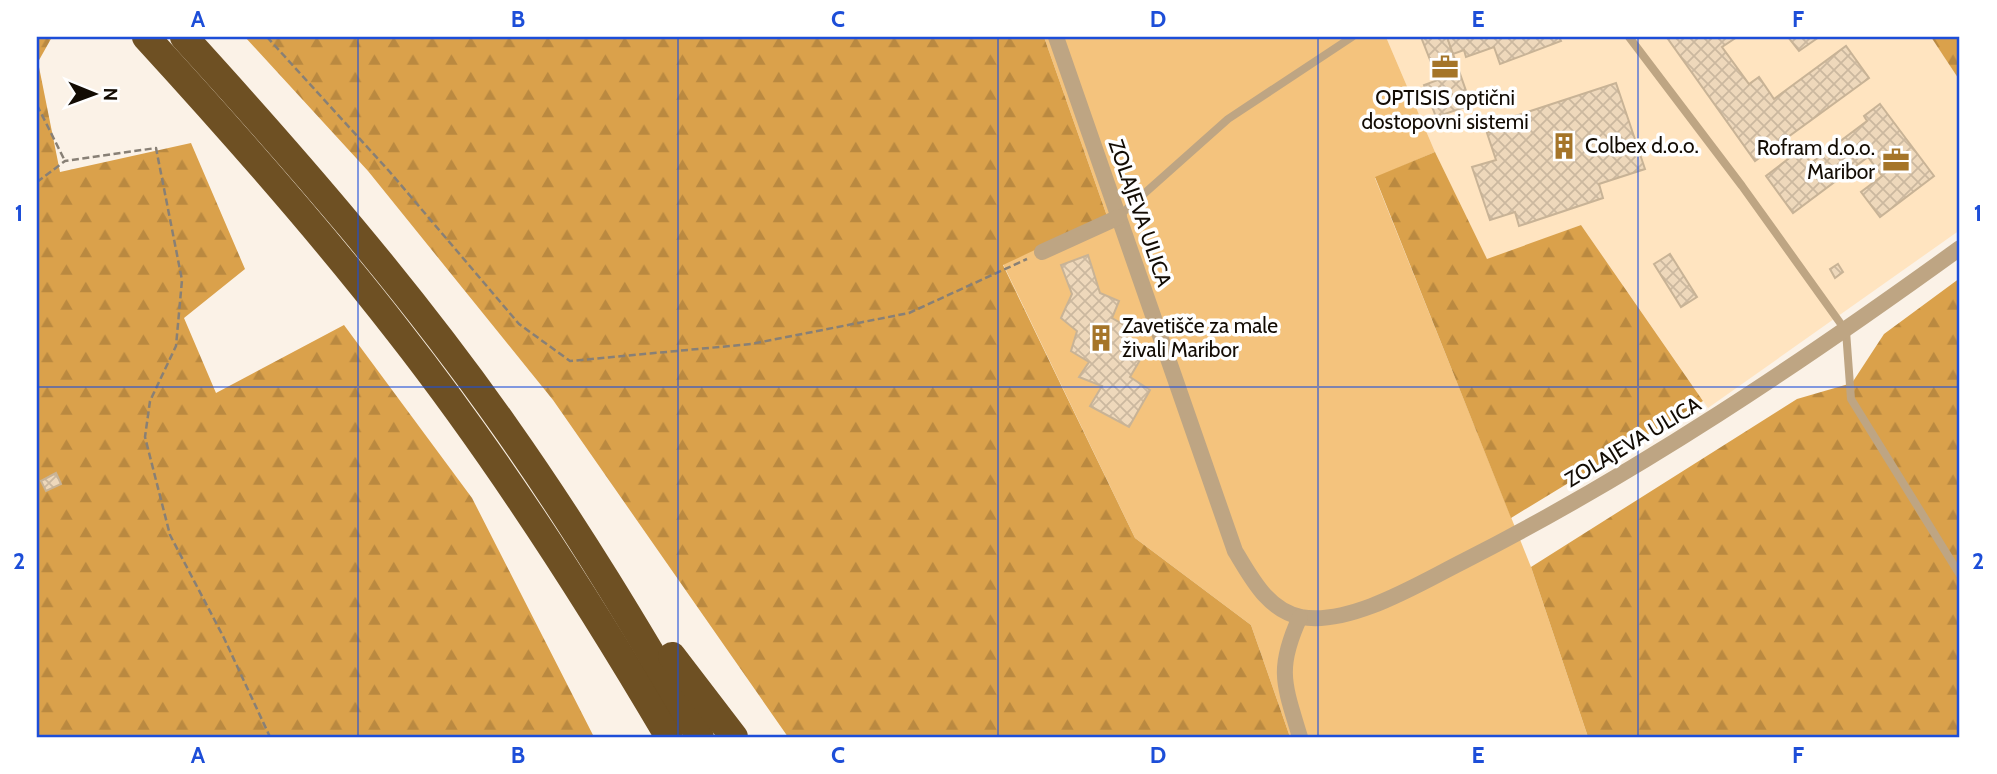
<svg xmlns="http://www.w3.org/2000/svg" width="1997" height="774" viewBox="0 0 1997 774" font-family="Cabin,sans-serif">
<defs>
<pattern id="forest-firs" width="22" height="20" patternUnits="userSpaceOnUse" patternTransform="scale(1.75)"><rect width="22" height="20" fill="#daa14b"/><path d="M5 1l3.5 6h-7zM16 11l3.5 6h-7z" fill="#ba8940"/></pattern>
<pattern id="building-cross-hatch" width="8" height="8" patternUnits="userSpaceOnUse" patternTransform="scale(1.75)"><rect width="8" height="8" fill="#eed8bb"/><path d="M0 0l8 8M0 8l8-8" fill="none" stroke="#cbb89f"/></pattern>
</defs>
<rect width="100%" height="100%" fill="#fbf2e7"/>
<polygon fill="#ffe4c0" points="1386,37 1931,37 1960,81 1960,230 1708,408 1581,225 1487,260 1435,152"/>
<polygon fill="#f4c37d" points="1044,37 1386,37 1435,152 1375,178 1531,567 1588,737 1290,737 1251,625 1135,538 1003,264 1107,216"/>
<g fill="url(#forest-firs)">
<polygon points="37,37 52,37 38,62 60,172 191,143 245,269 184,318 216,393 344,325 472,498 594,737 37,737"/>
<polygon points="245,37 1044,37 1107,216 1003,265 1135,538 1251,625 1290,737 788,737 553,400 368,171"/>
<polygon points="1931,37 1960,37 1960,81"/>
<polygon points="1435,152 1487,259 1581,225 1703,401 1511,518 1375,177"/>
<polygon points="1960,278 1960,737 1588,737 1531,567 1797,399 1852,383 1884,334"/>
</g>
<g fill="url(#building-cross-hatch)" stroke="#c8b396" stroke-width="2">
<polygon points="1421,37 1447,37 1471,105 1436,117 1424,85 1438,80"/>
<polygon points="1447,37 1559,37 1561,41 1500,64 1494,47 1466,57 1464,50 1453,54"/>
<polygon points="1671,37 1737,37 1722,47 1749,84 1759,77 1774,99 1846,46 1869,78 1755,161 1668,39"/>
<polygon points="1788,37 1819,37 1799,51"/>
<polygon points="1616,83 1645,169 1599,184 1603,198 1519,226 1515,212 1490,220 1472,167 1496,160 1487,133 1499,129 1497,122"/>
<polygon points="1880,104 1934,176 1880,217 1861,192 1882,176 1868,157 1793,213 1766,176 1801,149 1811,163 1867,121 1864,116"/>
<polygon points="1670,254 1697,297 1681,307 1654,264"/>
<polygon points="1088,255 1100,293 1119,301 1112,318 1131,329 1123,344 1140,360 1130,377 1150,390 1129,427 1090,406 1102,386 1079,377 1089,362 1071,351 1077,331 1061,318 1072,294 1061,265"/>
<polygon points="1838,264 1843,272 1835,278 1830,269"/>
<polygon points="56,473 61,484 46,491 41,481"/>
</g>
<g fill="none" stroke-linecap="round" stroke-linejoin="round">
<g stroke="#888076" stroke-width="2.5" stroke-dasharray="7 3.5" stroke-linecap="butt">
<polyline points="267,37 389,171 519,324 570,361 751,344 909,313 1027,259"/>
<polyline points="37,105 65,161"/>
<polyline points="37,182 65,161 156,148 182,280 176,346 150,401 145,437 170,535 224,638 270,737"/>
</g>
<g stroke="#bea583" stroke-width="8">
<polyline points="1629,37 1742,186 1846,331 1851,399 1960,575"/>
<polyline points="1119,216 1228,119 1352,37"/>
</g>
<g stroke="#bea583" stroke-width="16">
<path d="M1056 37 1235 551C1251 577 1267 610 1301 617 1351 626 1420 583 1464 561 1639 472 1801 363 1960 248"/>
<polyline points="1042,252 1119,217"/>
<path d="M1300 617C1276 669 1284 684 1300 737"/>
</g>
<g stroke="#6e5023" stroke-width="28">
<path d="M146 37C233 132 319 229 398 331 496 456 589 601 669 737"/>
<path d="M184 37C298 162 409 290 506 428 576 527 639 632 700 737"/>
<polyline points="672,656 734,737"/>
</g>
</g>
<path fill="none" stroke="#1d4ed8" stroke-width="2" stroke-opacity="0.55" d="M358 37V737M678 37V737M998 37V737M1318 37V737M1638 37V737M37 387H1960"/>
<defs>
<symbol id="office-bare" viewBox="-9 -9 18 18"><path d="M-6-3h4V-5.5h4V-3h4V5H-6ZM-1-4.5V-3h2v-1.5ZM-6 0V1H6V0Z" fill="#a57529" stroke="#fff" stroke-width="2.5" paint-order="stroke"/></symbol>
<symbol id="building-bare" viewBox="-9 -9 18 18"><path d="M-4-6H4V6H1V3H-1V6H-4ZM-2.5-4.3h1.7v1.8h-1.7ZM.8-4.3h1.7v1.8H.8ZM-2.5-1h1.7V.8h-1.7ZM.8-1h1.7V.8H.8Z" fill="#a57529" stroke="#fff" stroke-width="2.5" paint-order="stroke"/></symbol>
</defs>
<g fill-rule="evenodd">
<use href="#office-bare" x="1426" y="48" width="38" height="38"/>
<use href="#building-bare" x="1545" y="127" width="38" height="38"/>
<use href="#office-bare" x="1877" y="141" width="38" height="38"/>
<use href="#building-bare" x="1082" y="319" width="38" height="38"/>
</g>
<g text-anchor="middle" stroke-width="7" stroke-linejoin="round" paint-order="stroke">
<g font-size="21" fill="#130c04" stroke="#fff" text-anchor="start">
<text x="1445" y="105" text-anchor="middle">OPTISIS optični<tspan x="1445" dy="24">dostopovni sistemi</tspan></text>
<text x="1585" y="153">Colbex d.o.o.</text>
<text x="1875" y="155" text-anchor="end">Rofram d.o.o.<tspan x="1875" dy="24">Maribor</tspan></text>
<text x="1122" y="333">Zavetišče za male<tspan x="1122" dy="24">živali Maribor</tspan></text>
</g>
<g font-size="21" fill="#130c04" stroke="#fff">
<text transform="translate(1140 213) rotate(71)" y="7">ZOLAJEVA ULICA</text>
<text transform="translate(1633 442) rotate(-31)" y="7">ZOLAJEVA ULICA</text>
</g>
</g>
<rect width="1997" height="774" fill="none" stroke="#ffffff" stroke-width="77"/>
<g transform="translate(94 94) rotate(91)" stroke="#ffffff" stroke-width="5" paint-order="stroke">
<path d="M0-5L12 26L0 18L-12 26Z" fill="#130c04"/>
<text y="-10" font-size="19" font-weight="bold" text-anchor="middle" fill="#130c04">N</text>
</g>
<rect x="38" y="38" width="1920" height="698" fill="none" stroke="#1d4ed8" stroke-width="2.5"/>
<g font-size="23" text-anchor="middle" font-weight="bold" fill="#1d4ed8">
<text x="198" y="27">A</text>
<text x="518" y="27">B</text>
<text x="838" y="27">C</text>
<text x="1158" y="27">D</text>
<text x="1478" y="27">E</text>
<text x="1798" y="27">F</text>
<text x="19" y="221">1</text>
<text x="1978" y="221">1</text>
<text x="19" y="569">2</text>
<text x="1978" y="569">2</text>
<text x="198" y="763">A</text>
<text x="518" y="763">B</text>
<text x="838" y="763">C</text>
<text x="1158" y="763">D</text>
<text x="1478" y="763">E</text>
<text x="1798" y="763">F</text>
</g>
</svg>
